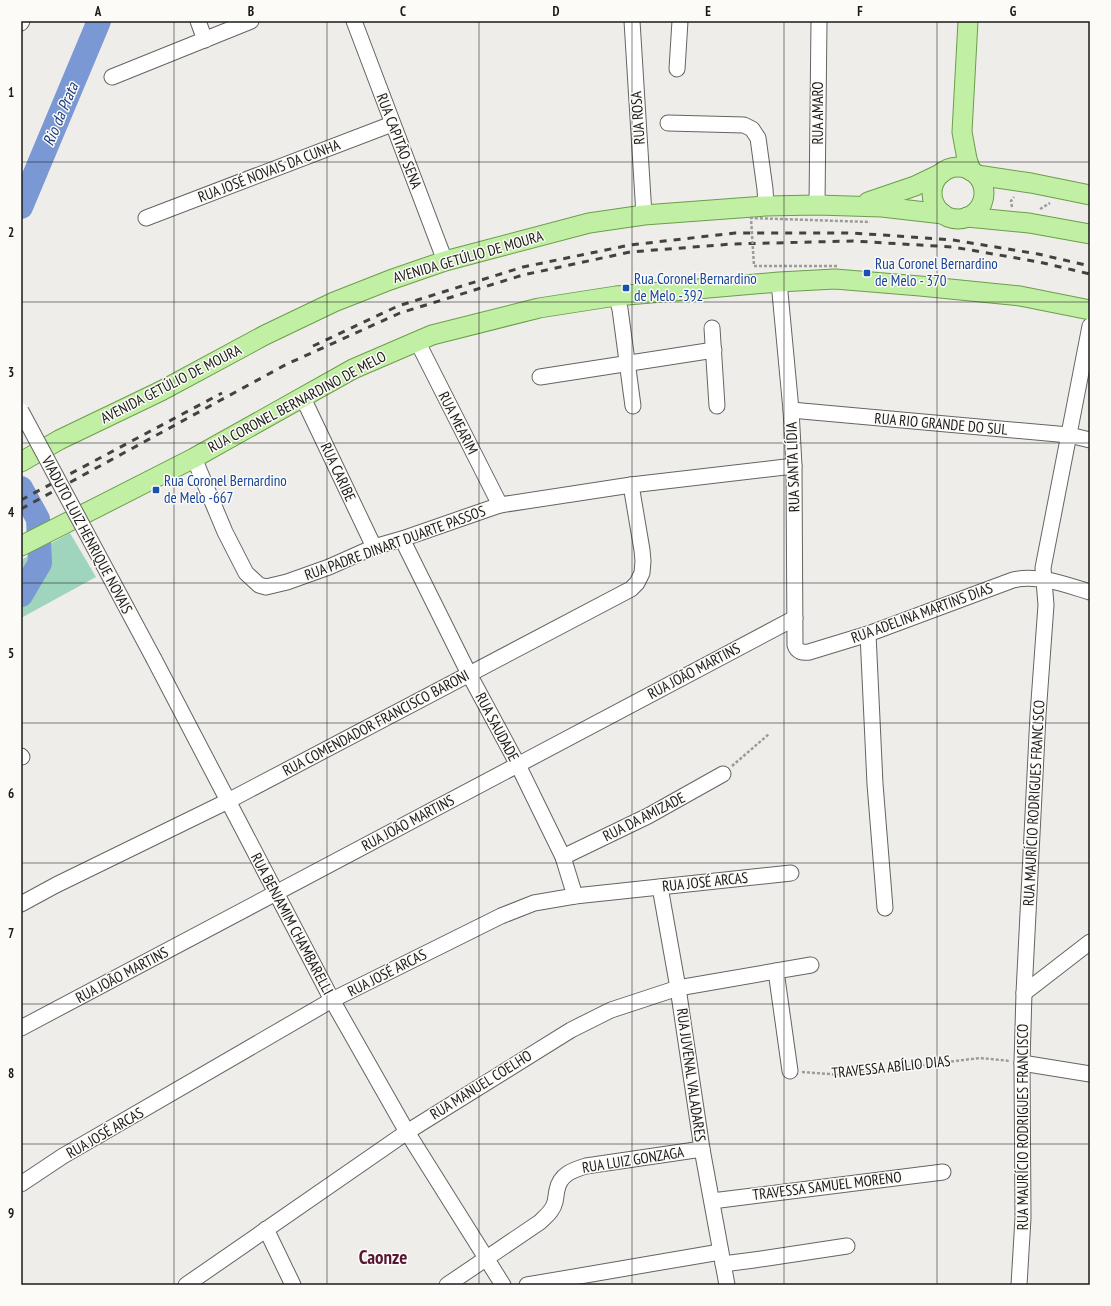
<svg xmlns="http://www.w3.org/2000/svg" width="1111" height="1306" viewBox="0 0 1111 1306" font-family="'PT Sans Narrow',sans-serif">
<rect width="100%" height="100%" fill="#efedea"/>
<polygon fill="#9ed5bc" points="70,533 96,577 21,618 21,560"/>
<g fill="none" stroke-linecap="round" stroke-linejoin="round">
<g stroke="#7998d4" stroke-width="24">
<polyline points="21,207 99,21"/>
<polyline points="21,488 38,519 40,563 21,595"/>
</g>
<defs>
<g id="minor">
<polyline points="198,21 205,40"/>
<polyline points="354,21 445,261"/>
<polyline points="632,21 644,215"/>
<polyline points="21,23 22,21"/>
<polyline points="677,69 680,21"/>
<polyline points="112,77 251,21"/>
<polyline points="668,123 744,125 752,129 758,138 765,189 766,206"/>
<polyline points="817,205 819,21"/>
<polyline points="146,218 392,124"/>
<path d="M779 282 791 410 794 466 795 645C797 652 803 653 809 652L868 634 1013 580C1038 574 1066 585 1090 592"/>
<polyline points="616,296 620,309 633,406"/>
<polyline points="712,328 717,406"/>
<polyline points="417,341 500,505"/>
<polyline points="540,377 714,350"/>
<polyline points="303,398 374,547"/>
<polyline points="791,410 1069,435 1090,440"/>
<polyline points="194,458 225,532 246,573 259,585 266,587 287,582 329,567 374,547 402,539 500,505 631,485 794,466"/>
<polyline points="402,539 469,674 518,765 563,857 575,896"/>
<polyline points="868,634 875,784 885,908"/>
<polyline points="154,659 332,1000 407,1132 503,1285"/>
<polyline points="21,756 22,757"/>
<polyline points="563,857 648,816 723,774"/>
<polyline points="660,887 678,988 702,1149 727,1285"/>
<polyline points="21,904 56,885 228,801 631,589 637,583 642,573 643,561 642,550 631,485"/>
<polyline points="776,971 790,1071"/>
<polyline points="1024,993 1090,942"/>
<polyline points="21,1028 795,618"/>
<polyline points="1022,1063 1090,1074"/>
<polyline points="21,1184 63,1156 332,1000 501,916 534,903 575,896 791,873"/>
<polyline points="712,1201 943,1172"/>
<polyline points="266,1229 293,1285"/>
<polyline points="723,1264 754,1260 847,1246"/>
<polyline points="186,1285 407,1132 571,1030 611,1010 678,988 811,965"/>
<path d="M447 1285 540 1222C546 1216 553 1211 555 1202 556 1198 556 1194 557 1190 560 1174 573 1170 586 1166L702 1149"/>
<polyline points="527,1285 720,1252"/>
<polyline points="1019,1285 1023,1218 1022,1063 1024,993 1038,715 1046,605 1043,568 1090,326"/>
</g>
<g id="major">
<polyline points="968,21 962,132 967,159 971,171"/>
<circle cx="958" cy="193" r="26"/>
<polyline points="977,175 1031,183 1090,195"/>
<polyline points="868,202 915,186 942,173"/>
<polyline points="967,217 1029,223 1090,234"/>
<polyline points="21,462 59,440 161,391 265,335 334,302 390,280 445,261 589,223 644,215 766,206 817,205 882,207 943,214"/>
<polyline points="21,546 194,458 353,369 432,335 539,308 616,296 779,282 835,279 920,286 1020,296 1090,310"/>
</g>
</defs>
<use href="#minor" stroke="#656461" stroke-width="17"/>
<use href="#major" stroke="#6b9e4a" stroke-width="21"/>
<g stroke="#9c9b99" stroke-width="2.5" stroke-dasharray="3 2" stroke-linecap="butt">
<polyline points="1012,207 1011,201 1014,197"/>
<polyline points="1040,209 1050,203"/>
<polyline points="732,766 769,734"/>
<polyline points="802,1072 842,1075 980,1058 1010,1061"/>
</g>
<use href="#minor" stroke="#fff" stroke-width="15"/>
<use href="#major" stroke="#c1efa3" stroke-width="19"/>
<g stroke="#424241" stroke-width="3" stroke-dasharray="7 7" stroke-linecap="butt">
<polyline points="313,346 398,306 523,267 630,245 735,233 853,233 953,240 1038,254 1090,266"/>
<polyline points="21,500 222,393"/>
<polyline points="21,509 287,364 400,313 523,275 630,252 732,244 853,241 953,247 1039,262 1090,274"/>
</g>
<defs>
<polyline id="minor-bridge" points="21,411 154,659"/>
</defs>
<use href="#minor-bridge" stroke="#656461" stroke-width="17" stroke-linecap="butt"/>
<polyline stroke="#9c9b99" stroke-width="2.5" stroke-dasharray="3 2" stroke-linecap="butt" points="837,266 754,266 751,218 870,222"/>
<use href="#minor-bridge" stroke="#fff" stroke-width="15"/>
</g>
<path fill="none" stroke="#1a1a19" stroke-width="1" stroke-opacity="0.55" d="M174 21V1285M327 21V1285M479 21V1285M632 21V1285M784 21V1285M937 21V1285M21 162H1090M21 302H1090M21 443H1090M21 583H1090M21 723H1090M21 863H1090M21 1004H1090M21 1144H1090"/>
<g fill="#1a4fb4" stroke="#fcfbf8" stroke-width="1.5">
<rect x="863" y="269" width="8" height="8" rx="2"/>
<rect x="622" y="284" width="8" height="8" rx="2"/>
<rect x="152" y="486" width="8" height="8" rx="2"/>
</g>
<g text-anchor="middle" stroke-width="3" stroke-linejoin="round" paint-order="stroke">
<g font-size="15" fill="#1a1a19" stroke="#fcfbf8">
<text transform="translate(818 113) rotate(-90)" y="5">RUA AMARO</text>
<text transform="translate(638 118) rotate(-94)" y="5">RUA ROSA</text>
<text transform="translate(399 141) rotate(69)" y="5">RUA CAPITÃO SENA</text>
<text transform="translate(269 171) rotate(-21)" y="5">RUA JOSÉ NOVAIS DA CUNHA</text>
<text transform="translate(468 257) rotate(-16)" y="5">AVENIDA GETÚLIO DE MOURA</text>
<text transform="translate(171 384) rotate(-27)" y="5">AVENIDA GETÚLIO DE MOURA</text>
<text transform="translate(297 402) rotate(-28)" y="5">RUA CORONEL BERNARDINO DE MELO</text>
<text transform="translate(458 423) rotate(63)" y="5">RUA MEARIM</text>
<text transform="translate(941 424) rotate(5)" y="5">RUA RIO GRANDE DO SUL</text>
<text transform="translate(793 467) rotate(-92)" y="5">RUA SANTA LÍDIA</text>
<text transform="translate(338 472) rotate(65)" y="5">RUA CARIBE</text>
<text transform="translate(87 535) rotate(62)" y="5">VIADUTO LUIZ HENRIQUE NOVAIS</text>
<text transform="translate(395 543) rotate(-20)" y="5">RUA PADRE DINART DUARTE PASSOS</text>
<text transform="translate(922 613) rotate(-20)" y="5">RUA ADELINA MARTINS DIAS</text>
<text transform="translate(694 671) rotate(-28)" y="5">RUA JOÃO MARTINS</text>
<text transform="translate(376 723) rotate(-28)" y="5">RUA COMENDADOR FRANCISCO BARONI</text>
<text transform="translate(497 727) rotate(62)" y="5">RUA SAUDADE</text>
<text transform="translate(1034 803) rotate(-87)" y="5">RUA MAURÍCIO RODRIGUES FRANCISCO</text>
<text transform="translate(644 817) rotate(-27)" y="5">RUA DA AMIZADE</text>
<text transform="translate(408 823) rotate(-28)" y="5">RUA JOÃO MARTINS</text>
<text transform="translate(705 882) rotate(-6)" y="5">RUA JOSÉ ARCAS</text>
<text transform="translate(292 924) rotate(62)" y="5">RUA BENJAMIM CHAMBARELLI</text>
<text transform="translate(387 973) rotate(-27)" y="5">RUA JOSÉ ARCAS</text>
<text transform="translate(122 975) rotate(-28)" y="5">RUA JOÃO MARTINS</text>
<text transform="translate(891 1067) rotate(-6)" y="5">TRAVESSA ABÍLIO DIAS</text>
<text transform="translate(691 1075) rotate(82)" y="5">RUA JUVENAL VALADARES</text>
<text transform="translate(481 1085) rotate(-32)" y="5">RUA MANUEL COELHO</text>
<text transform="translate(1023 1127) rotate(-90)" y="5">RUA MAURÍCIO RODRIGUES FRANCISCO</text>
<text transform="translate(105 1133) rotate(-30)" y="5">RUA JOSÉ ARCAS</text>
<text transform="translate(633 1160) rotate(-9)" y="5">RUA LUIZ GONZAGA</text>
<text transform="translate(827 1186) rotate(-7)" y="5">TRAVESSA SAMUEL MORENO</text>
</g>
<g font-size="15" fill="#164399" stroke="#fcfbf8" text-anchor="start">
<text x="875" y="269">Rua Coronel Bernardino<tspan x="875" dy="17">de Melo - 370</tspan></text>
<text x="634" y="284">Rua Coronel Bernardino<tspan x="634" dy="17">de Melo -392</tspan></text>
<text x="164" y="486">Rua Coronel Bernardino<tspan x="164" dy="17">de Melo -667</tspan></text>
</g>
<g font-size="16" font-style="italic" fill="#173a80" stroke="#fcfbf8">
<text transform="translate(60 114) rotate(-67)" y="6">Rio da Prata</text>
</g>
<g font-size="19" font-weight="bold" fill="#581633" stroke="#fcfbf8">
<text x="383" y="1264">Caonze</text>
</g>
</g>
<rect width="1111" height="1306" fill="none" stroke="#fcfbf8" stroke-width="44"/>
<rect x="22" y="22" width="1067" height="1262" fill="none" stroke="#1a1a19" stroke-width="1.5"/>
<g font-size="13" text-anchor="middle" font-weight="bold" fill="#1a1a19">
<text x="98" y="16">A</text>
<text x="251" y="16">B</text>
<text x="403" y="16">C</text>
<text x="556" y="16">D</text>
<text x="708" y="16">E</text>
<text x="860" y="16">F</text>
<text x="1013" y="16">G</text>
<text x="11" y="97">1</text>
<text x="11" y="237">2</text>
<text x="11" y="377">3</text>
<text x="11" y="517">4</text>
<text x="11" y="658">5</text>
<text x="11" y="798">6</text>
<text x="11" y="938">7</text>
<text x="11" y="1078">8</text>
<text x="11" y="1218">9</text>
</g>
</svg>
